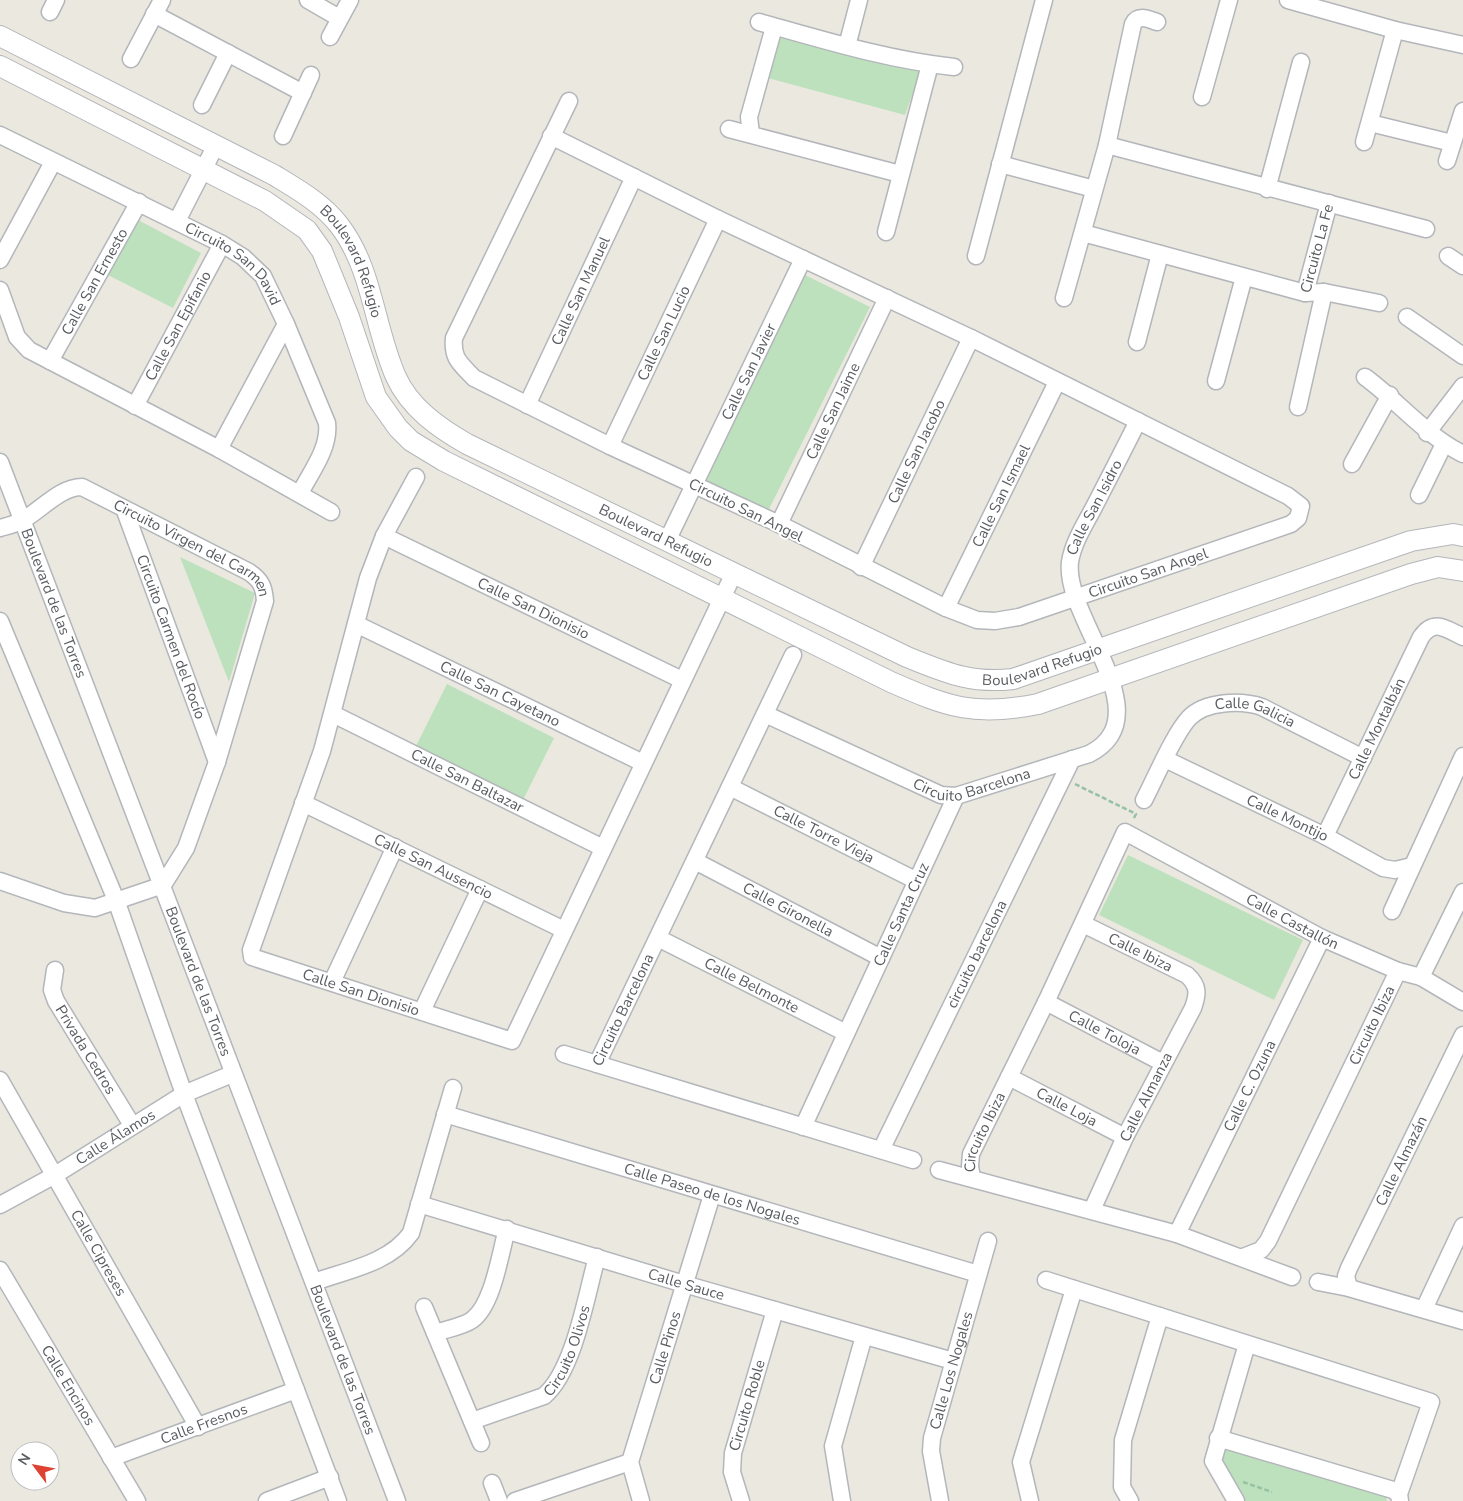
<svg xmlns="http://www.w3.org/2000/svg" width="1463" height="1501" viewBox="0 0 1463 1501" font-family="'Nunito Sans',sans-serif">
<rect width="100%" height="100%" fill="#ebe8e0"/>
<g fill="#bde1bd">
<polygon points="781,29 922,68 905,115 768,78"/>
<polygon points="136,219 201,253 173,308 108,275"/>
<polygon points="805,275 870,307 766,515 702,483"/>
<polygon points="180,557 255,593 229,682"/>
<polygon points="447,684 554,738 521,804 414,750"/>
<polygon points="1128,855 1303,940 1274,1000 1099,915"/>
<polygon points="1221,1447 1388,1495 1386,1501 1245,1501 1218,1458"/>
</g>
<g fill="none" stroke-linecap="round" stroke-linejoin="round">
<defs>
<g id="minor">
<polyline points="308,0 334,15 341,15"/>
<polyline points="1288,0 1395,30 1463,45"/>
<polyline points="50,12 56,0"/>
<polyline points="154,14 303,93"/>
<path d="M759 22C823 40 888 60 954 67"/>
<polyline points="330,37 350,0"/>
<polyline points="847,46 859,0"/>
<polyline points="131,59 162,0"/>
<polyline points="1202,97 1229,0"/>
<polyline points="202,105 228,53"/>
<polyline points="1370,123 1452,143"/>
<polyline points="729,129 900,174"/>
<polyline points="751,134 749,117 774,27"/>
<path id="s1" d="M0 135 222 244 243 257 263 276 286 324 327 423C330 448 311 472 300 493"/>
<polyline points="283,136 311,75"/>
<path d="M551 136 718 219 971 338 1288 496 1301 506 1298 518 1291 524 1019 617 995 621 977 620 946 608 779 524 610 446 474 378C460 363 452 359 454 338L569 101"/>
<polyline points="1364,142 1395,30"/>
<polyline points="1107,145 1426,229"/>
<polyline points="1447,161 1463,111"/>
<polyline points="1000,164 1094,189"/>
<polyline points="1267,189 1301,62"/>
<polyline points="177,221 216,145"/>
<polyline points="886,232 928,72 928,64"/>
<polyline points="1083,233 1305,293 1324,292 1379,303"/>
<polyline points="976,256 1044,0"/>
<polyline points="1448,256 1463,266"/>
<polyline points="0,260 53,162"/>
<polyline points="0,290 17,337 29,350 219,449 331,512"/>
<path id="s2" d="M1305 293 1329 203"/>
<path d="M1064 298 1107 145 1133 24C1138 14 1148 19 1157 22"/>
<polyline points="1407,317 1463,356"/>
<polyline points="1137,342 1160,254"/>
<path id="s3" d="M50 361 139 202"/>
<path d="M1365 377C1399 402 1425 435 1463 454"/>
<polyline points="1216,381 1244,277"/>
<path id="s4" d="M527 405 634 177"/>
<path id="s5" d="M135 406 222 244"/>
<polyline points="1298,407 1324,292"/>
<polyline points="1427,433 1463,386"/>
<path id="s6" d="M610 446 718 219"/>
<polyline points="219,449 286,324"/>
<path id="s7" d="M0 462 397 1501"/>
<polyline points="1352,464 1390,395"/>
<path id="s8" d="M416 477 384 536 368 578 322 751 251 950 252 957 512 1041 734 573"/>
<polyline points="1419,495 1444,444"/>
<path id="s9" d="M125 511 217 762"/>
<path id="s10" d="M779 524 887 298"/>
<path id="s11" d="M0 528C7 526 16 524 23 520 41 510 60 487 82 487L249 572C261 580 264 587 265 601L217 762 186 848 163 885 95 908 64 903 0 881"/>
<path id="s12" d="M384 536 682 680"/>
<path id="s13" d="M667 541 803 259"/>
<path id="s14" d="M861 567 971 338"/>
<path id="s15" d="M946 608 1057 382"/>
<polyline points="0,621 116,900 184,1094 338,1501"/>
<path id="s16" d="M356 624 643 763"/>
<path id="s17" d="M333 714 603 848"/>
<path id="s18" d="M765 714 941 795 956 796 1089 754C1164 716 1063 618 1070 562 1073 543 1084 526 1093 509 1108 480 1123 451 1138 421"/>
<path id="s19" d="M1165 759 1325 836 1383 868 1395 870 1412 866"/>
<path id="s20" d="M730 787 917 881"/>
<path id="s21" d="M1144 800C1155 779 1174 734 1189 718 1205 701 1241 700 1262 707L1363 758"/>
<path id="s22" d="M303 803 564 930"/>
<path id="s23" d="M1325 836 1421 637C1434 618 1446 629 1463 637"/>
<path id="s24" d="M695 861 881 958"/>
<polyline points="1392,911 1463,756"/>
<path id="s25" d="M1083 924 1187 975C1199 986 1198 994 1193 1008L1125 1137 1092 1210"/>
<path id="s26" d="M658 938 846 1033"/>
<path id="s27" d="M55 970 52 990 56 1001 132 1125"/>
<polyline points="1421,977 1463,892"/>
<polyline points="332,982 395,847"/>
<path id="s28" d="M1046 1002 1163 1063"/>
<polyline points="422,1011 480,889"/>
<polyline points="564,1054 913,1160"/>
<path id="s29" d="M597 1064 793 655"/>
<path id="s30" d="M1009 1077 1125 1137"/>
<path id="s31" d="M0 1080 198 1427"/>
<path id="s32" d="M445 1114 978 1274"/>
<path id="s33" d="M803 1127 956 796"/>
<path id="s34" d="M881 1150 1072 759"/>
<polyline points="939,1170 1177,1234 1292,1277"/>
<path id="s35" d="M972 1178 970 1166 971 1154 1046 1002 1125 832 1322 938 1398 971 1421 977 1463 1002"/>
<path id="s36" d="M419 1204 684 1284 953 1361"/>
<path id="s37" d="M0 1205 55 1175 184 1094 232 1074"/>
<path id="s38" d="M1177 1234 1322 938"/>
<path id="s39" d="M1243 1257 1261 1250 1268 1241 1398 971"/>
<path id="s40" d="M0 1270 137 1501"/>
<polyline points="1046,1280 1431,1402 1399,1494 1400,1501"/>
<path d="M314 1282C348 1270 390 1263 411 1233L453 1088"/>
<polyline points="1318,1282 1349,1288 1463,1321"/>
<path id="s41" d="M1349 1288 1346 1276 1349 1268 1463 1035"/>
<polyline points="424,1307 481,1443"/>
<polyline points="1424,1309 1463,1226"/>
<path d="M435 1333C446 1329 462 1327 472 1320 493 1305 500 1254 507 1229"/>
<path id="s42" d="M472 1421 544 1396C574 1371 586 1296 597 1257"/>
<polyline points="1218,1438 1393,1490 1399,1494"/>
<path id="s43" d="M111 1458 296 1390"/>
<polyline points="492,1483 499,1501"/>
<polyline points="267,1501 330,1477"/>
<polyline points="515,1501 630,1462"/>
<path id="s44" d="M641 1501 630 1462 712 1195"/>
<path id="s45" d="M741 1501 732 1472 733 1453 775 1310"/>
<polyline points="842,1501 833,1446 864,1336"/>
<path id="s46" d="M940 1501 931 1451 932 1438 988 1241"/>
<polyline points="1030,1501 1021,1462 1074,1289"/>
<polyline points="1130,1501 1122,1487 1123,1440 1160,1316"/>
<polyline points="1236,1501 1213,1461 1247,1344"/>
</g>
<g id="tertiary">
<path id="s47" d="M0 36 274 175C297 189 322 203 339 225 373 269 374 328 396 377 410 408 439 428 467 444L907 657C945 672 970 684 1013 679L1411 541 1453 534 1463 536"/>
<path d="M0 66 265 201 307 230 322 251 349 317 376 397 398 428 411 441 444 461 891 682C948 707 975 717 1038 704L1411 574 1438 567 1463 571"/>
</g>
</defs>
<use href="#minor" stroke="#b3b6ba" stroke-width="19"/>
<use href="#tertiary" stroke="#b3b6ba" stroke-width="22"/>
<g stroke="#97c1a3" stroke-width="2.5" stroke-dasharray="5 2.5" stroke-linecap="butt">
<polyline points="1075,784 1136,814 1133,820"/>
<polyline points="1243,1482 1272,1492"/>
</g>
<use href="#minor" stroke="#fff" stroke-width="16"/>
<use href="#tertiary" stroke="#fff" stroke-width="20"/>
</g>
<g text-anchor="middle" stroke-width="4" stroke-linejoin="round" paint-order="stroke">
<g font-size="15" fill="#595c60" stroke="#fff">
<text dy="5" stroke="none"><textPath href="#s2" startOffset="46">Circuito La Fe</textPath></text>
<text dy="5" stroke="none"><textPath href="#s47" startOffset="428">Boulevard Refugio</textPath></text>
<text dy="5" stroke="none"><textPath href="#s1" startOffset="269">Circuito San David</textPath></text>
<text dy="5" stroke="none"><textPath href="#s3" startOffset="91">Calle San Ernesto</textPath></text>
<text dy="5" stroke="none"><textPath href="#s4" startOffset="126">Calle San Manuel</textPath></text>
<text dy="5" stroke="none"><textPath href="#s5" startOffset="91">Calle San Epifanio</textPath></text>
<text dy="5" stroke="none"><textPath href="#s6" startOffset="125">Calle San Lucio</textPath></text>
<text dy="5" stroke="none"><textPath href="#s13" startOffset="188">Calle San Javier</textPath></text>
<text dy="5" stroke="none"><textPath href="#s10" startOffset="125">Calle San Jaime</textPath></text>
<text dy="5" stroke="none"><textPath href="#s14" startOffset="128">Calle San Jacobo</textPath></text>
<text dy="5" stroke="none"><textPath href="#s15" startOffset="125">Calle San Ismael</textPath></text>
<text dy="5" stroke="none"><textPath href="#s18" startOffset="620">Calle San Isidro</textPath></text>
<text transform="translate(746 510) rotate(26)" y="5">Circuito San Angel</text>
<text dy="5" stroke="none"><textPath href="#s47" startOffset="862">Boulevard Refugio</textPath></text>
<text dy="5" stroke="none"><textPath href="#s11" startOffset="220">Circuito Virgen del Carmen</textPath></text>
<text transform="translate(1148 573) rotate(-19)" y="5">Circuito San Angel</text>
<text dy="5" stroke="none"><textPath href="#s7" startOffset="151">Boulevard de las Torres</textPath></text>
<text dy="5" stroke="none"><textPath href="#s12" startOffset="166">Calle San Dionisio</textPath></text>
<text dy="5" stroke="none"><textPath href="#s9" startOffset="134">Circuito Carmen del Rocío</textPath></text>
<text dy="5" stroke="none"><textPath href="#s47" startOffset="1282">Boulevard Refugio</textPath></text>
<text dy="5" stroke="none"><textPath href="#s16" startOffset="160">Calle San Cayetano</textPath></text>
<text dy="5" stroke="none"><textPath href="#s21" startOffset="165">Calle Galicia</textPath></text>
<text dy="5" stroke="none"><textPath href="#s23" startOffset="119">Calle Montalbán</textPath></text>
<text dy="5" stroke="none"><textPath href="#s18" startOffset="225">Circuito Barcelona</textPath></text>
<text dy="5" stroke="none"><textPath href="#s17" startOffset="150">Calle San Baltazar</textPath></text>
<text dy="5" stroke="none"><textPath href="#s19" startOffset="136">Calle Montijo</textPath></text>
<text dy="5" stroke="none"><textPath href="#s20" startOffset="105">Calle Torre Vieja</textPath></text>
<text dy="5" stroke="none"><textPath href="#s22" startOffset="145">Calle San Ausencio</textPath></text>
<text dy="5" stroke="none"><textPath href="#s24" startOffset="105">Calle Gironella</textPath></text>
<text dy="5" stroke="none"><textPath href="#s33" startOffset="234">Calle Santa Cruz</textPath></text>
<text dy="5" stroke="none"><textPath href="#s35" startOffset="571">Calle Castallón</textPath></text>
<text dy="5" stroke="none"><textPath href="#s25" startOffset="64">Calle Ibiza</textPath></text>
<text dy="5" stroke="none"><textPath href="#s34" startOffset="218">circuito barcelona</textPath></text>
<text dy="5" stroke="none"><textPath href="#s7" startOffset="556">Boulevard de las Torres</textPath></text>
<text dy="5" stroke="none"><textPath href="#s26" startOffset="105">Calle Belmonte</textPath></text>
<text dy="5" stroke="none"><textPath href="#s8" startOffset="624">Calle San Dionisio</textPath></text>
<text dy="5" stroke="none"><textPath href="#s29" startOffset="60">Circuito Barcelona</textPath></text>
<text dy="5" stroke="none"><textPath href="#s39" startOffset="270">Circuito Ibiza</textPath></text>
<text dy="5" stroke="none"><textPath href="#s28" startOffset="66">Calle Toloja</textPath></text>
<text dy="5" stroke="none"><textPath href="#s27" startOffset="89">Privada Cedros</textPath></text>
<text dy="5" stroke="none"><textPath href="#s38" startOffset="165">Calle C. Ozuna</textPath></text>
<text transform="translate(1146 1097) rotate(-63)" y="5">Calle Almanza</text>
<text dy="5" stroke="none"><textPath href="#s30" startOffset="65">Calle Loja</textPath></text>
<text dy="5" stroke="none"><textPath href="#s35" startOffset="49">Circuito Ibiza</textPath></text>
<text dy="5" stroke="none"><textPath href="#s37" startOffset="134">Calle Álamos</textPath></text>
<text dy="5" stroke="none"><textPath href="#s41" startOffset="140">Calle Almazán</textPath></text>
<text dy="5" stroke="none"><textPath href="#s32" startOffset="279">Calle Paseo de los Nogales</textPath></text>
<text dy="5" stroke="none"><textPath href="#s31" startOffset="199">Calle Cipreses</textPath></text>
<text dy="5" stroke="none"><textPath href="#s36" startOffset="279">Calle Sauce</textPath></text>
<text dy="5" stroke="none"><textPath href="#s42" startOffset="128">Circuito Olivos</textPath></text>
<text dy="5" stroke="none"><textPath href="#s44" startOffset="160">Calle Pinos</textPath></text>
<text dy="5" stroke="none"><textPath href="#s7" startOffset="961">Boulevard de las Torres</textPath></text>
<text dy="5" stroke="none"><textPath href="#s46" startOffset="134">Calle Los Nogales</textPath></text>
<text dy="5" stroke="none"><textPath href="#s40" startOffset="134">Calle Encinos</textPath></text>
<text dy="5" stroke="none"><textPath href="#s45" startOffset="99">Circuito Roble</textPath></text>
<text dy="5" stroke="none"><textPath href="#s43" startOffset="99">Calle Fresnos</textPath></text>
</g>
</g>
<g transform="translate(35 1466) rotate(302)"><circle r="24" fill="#ffffff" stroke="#bdbebf"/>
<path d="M0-4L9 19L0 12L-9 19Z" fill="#dd4233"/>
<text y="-8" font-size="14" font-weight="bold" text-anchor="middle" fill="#595c60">N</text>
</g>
</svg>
